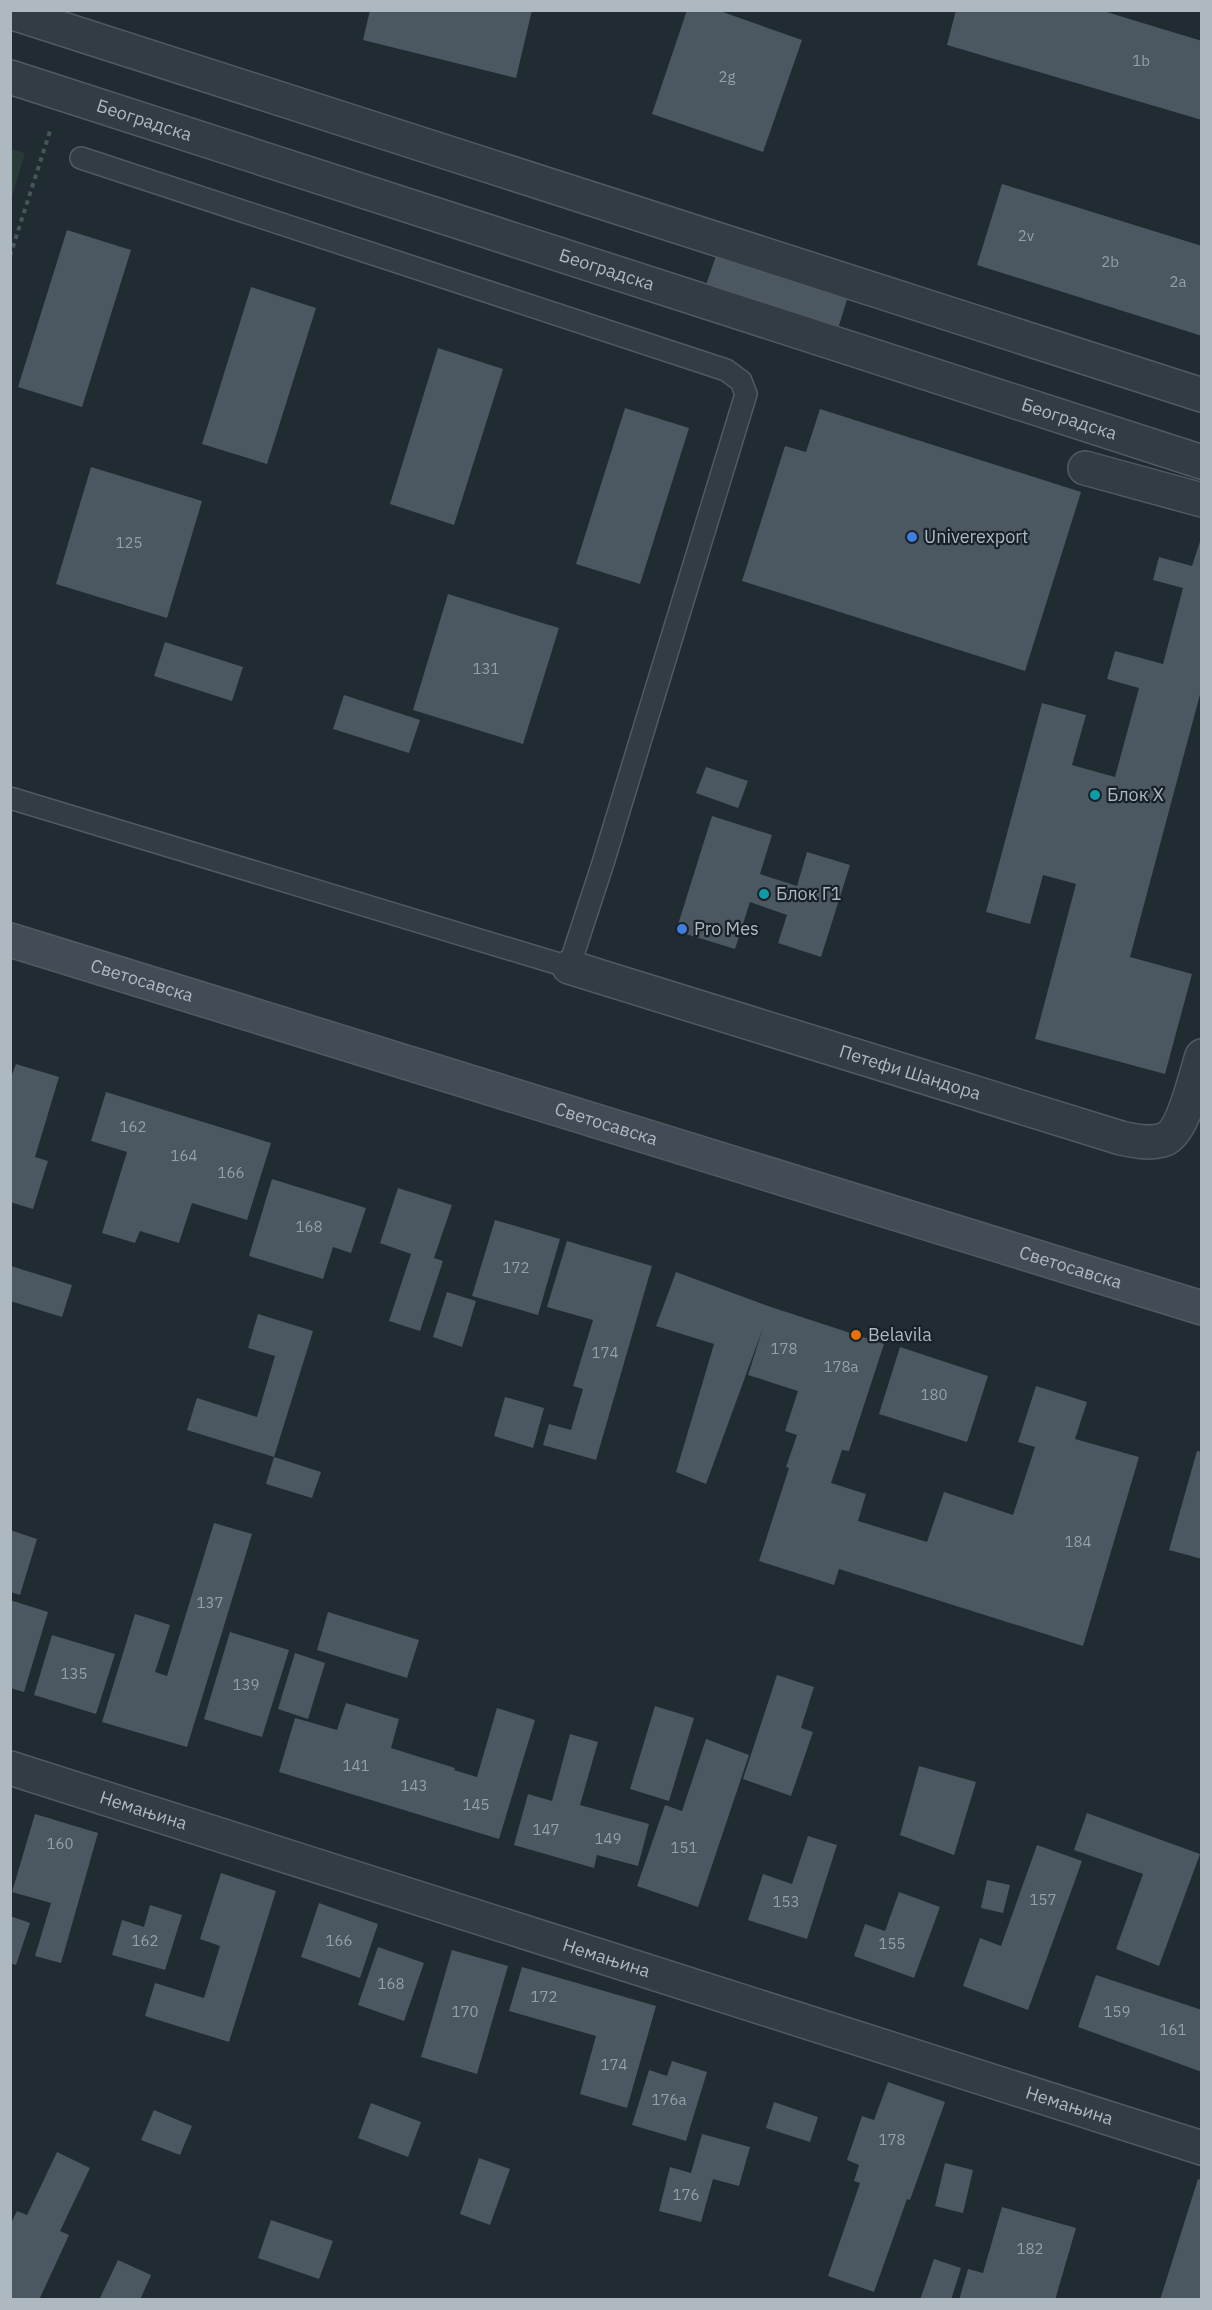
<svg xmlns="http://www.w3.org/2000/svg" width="1212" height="2310" viewBox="0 0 1212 2310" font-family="'IBM Plex Sans',sans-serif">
<rect width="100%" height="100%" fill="#202b32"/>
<polygon fill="#283b37" points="11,149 25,153 11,200 10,149"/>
<g fill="#4b5761">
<polygon points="370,10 532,10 516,78 363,40"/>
<polygon points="687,10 717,10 802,40 763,152 652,114"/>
<polygon points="956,10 1100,10 1202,41 1202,120 947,45"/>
<polygon points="1002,184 1202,246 1202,336 977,265"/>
<polygon points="67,230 131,250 82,407 18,387"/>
<polygon points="721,241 852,284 835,338 703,294"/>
<polygon points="251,287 316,308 267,464 202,444"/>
<polygon points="438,348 503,369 454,525 390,504"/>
<polygon points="625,408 689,428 640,584 576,564"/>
<polygon points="820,409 1081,492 1025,671 742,581 785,446 806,452"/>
<polygon points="91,467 202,501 167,618 56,584"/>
<polygon points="1202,535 1202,687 1130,957 1192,974 1165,1074 1035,1039 1076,884 1043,875 1030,924 986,912 1042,703 1086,715 1072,765 1115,777 1139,688 1107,679 1115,651 1163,664 1183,588 1153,580 1159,557 1192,566"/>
<polygon points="448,594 559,628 523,744 413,710"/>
<polygon points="165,642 243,667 232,701 154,676"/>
<polygon points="344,695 420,720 409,753 333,729"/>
<polygon points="706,767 748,781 738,808 696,793"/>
<polygon points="712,816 772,835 760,874 797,886 807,852 850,865 821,957 778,943 787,915 750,902 735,949 676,931"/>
<polygon points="16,1064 59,1077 35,1157 48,1161 33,1209 10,1202 10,1080"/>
<polygon points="106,1092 271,1143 247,1220 192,1203 179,1243 140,1231 135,1243 102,1233 127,1152 91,1141"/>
<polygon points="272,1179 366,1208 351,1253 333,1247 323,1279 249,1256"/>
<polygon points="398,1188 452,1205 434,1258 443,1261 420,1331 389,1321 411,1254 380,1243"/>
<polygon points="495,1220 560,1239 538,1315 472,1296"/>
<polygon points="567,1241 652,1266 596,1460 543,1445 549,1424 571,1430 583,1389 573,1386 593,1320 547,1307"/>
<polygon points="11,1266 72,1285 62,1317 10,1301"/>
<polygon points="676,1272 771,1307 884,1344 849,1451 842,1450 831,1483 866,1494 858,1521 927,1542 944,1492 1013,1515 1035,1447 1018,1442 1036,1386 1087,1402 1075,1439 1139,1457 1083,1646 839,1569 834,1585 759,1561 789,1468 786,1467 797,1435 785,1431 798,1391 748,1375 763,1328 706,1484 676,1472 714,1344 656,1326"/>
<polygon points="447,1292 476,1301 462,1347 433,1337"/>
<polygon points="258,1314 313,1331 274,1457 187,1430 197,1398 257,1417 275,1356 248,1348"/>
<polygon points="900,1347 988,1376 967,1442 879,1414"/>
<polygon points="505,1397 544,1408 533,1448 494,1436"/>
<polygon points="1197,1451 1202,1452 1202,1559 1169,1550"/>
<polygon points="274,1457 321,1472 312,1498 266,1484"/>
<polygon points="214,1523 252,1534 187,1747 102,1722 135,1614 170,1625 155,1672 167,1676"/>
<polygon points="10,1530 37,1539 20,1595 10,1592"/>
<polygon points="10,1600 48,1612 24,1692 10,1688"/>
<polygon points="328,1612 419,1640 407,1678 317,1650"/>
<polygon points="230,1632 289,1650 262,1737 204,1719"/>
<polygon points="52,1635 115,1654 96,1714 34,1695"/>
<polygon points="295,1653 325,1663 308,1719 278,1709"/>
<polygon points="777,1675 814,1687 801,1728 813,1732 791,1796 743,1779"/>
<polygon points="346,1703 399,1719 391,1748 455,1768 454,1770 477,1777 497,1708 535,1720 499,1839 279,1772 295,1718 337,1730"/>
<polygon points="655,1706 694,1718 669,1801 630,1789"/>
<polygon points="570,1734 598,1742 580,1805 649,1824 638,1866 597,1855 594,1868 514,1845 528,1794 552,1801"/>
<polygon points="706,1739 749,1755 698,1907 637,1886 665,1805 682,1811"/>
<polygon points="919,1766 976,1782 954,1855 900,1835"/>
<polygon points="1087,1813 1200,1854 1159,1966 1116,1949 1143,1874 1074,1850"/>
<polygon points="35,1814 98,1833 61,1963 35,1956 51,1903 12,1892"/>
<polygon points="808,1836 837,1845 807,1939 748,1920 763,1874 792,1884"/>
<polygon points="1037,1845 1082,1861 1028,2010 963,1986 980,1938 1001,1946"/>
<polygon points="221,1873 276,1891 229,2042 145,2016 155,1983 204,1998 220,1946 200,1939"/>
<polygon points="987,1880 1010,1885 1003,1913 981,1908"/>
<polygon points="899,1892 940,1907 914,1978 854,1956 865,1924 885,1931"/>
<polygon points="319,1903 378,1924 360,1978 301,1957"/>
<polygon points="150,1905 182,1915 165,1970 112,1955 122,1920 144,1927"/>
<polygon points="10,1916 30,1923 16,1965 10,1963"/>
<polygon points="378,1947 424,1963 404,2021 358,2005"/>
<polygon points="452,1950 508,1966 477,2074 421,2057"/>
<polygon points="522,1967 656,2006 627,2108 580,2094 596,2036 509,2011"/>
<polygon points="1096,1975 1202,2010 1202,2072 1078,2027"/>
<polygon points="672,2061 707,2072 686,2141 632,2125 649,2070 667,2076"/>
<polygon points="888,2082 945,2102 910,2200 907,2199 874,2292 828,2276 860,2183 854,2181 859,2165 847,2160 862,2116 874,2120"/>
<polygon points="774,2102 818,2117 810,2142 766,2128"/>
<polygon points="371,2103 421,2122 408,2157 358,2138"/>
<polygon points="154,2110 192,2126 180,2155 141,2140"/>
<polygon points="702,2134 750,2147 739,2186 713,2179 701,2222 659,2211 670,2167 691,2173"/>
<polygon points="57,2152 90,2168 60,2231 69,2235 39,2300 10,2300 10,2225 17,2211 27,2215"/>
<polygon points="479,2158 510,2169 490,2225 460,2214"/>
<polygon points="945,2163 973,2170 963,2213 935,2206"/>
<polygon points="1198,2179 1202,2180 1202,2300 1160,2300"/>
<polygon points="1002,2207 1076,2228 1055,2300 959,2300 968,2269 983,2273"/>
<polygon points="271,2220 333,2241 319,2279 258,2258"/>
<polygon points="934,2259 961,2268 951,2300 920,2300"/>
<polygon points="118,2260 151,2275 140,2300 99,2300"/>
</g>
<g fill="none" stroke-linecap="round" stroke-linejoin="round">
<defs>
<polyline id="lane" points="10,798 569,967 603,863 746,394 741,381 726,370 81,158"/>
<g id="street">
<polyline points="10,12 1202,395"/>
<path id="s1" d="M10 77 1202 462"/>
<polyline points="1085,468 1202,500"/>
<path id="s2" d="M569 967 1121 1138C1135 1141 1149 1144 1163 1140 1184 1133 1195 1076 1202 1056"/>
<path id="s3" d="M10 1768 1202 2148"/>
</g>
<g id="secondary">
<path id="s4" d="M10 940 1202 1308"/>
</g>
</defs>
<use href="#lane" stroke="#515a62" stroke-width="24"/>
<use href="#street" stroke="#515a62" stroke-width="36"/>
<use href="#secondary" stroke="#515a62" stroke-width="36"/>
<polyline stroke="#465757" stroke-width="4" stroke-dasharray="4.5 4.5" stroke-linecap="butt" points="10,256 51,128"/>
<use href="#lane" stroke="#333c43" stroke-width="21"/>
<use href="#street" stroke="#333c43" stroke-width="33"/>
<use href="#secondary" stroke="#424c56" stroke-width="33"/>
</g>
<g fill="#3f7fe0" stroke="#192128" stroke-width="2">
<circle cx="912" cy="537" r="6"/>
<circle cx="682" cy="929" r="6"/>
</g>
<g fill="#0f9aa8" stroke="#192128" stroke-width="2">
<circle cx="1095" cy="795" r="6"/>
<circle cx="764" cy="894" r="6"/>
</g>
<circle fill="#e8710a" stroke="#192128" stroke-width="2" cx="856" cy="1335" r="6"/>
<g text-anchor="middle" stroke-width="4.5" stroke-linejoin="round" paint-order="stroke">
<g font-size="15" fill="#94a0a9">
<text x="1141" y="66">1b</text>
<text x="727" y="82">2g</text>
<text x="1026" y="241">2v</text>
<text x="1110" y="267">2b</text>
<text x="1178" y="287">2a</text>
<text x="129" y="548">125</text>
<text x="486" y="674">131</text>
<text x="133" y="1132">162</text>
<text x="184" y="1161">164</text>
<text x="231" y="1178">166</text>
<text x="309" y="1232">168</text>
<text x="516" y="1273">172</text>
<text x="784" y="1354">178</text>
<text x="605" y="1358">174</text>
<text x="841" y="1372">178a</text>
<text x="934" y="1400">180</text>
<text x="1078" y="1547">184</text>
<text x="210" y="1608">137</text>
<text x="74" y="1679">135</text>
<text x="246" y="1690">139</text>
<text x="356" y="1771">141</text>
<text x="414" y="1791">143</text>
<text x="476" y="1810">145</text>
<text x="546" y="1835">147</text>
<text x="608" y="1844">149</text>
<text x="60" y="1849">160</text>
<text x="684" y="1853">151</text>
<text x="1043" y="1905">157</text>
<text x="786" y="1907">153</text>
<text x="145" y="1946">162</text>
<text x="339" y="1946">166</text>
<text x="892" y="1949">155</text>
<text x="391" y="1989">168</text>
<text x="544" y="2002">172</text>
<text x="465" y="2017">170</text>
<text x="1117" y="2017">159</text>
<text x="1173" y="2035">161</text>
<text x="614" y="2070">174</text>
<text x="669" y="2105">176a</text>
<text x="892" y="2145">178</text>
<text x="686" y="2200">176</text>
<text x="1030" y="2254">182</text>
</g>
<g font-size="18" fill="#adb8c1" stroke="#192128">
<text dy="6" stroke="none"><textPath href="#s1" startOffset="141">Београдска</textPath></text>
<text dy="6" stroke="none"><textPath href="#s1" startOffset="627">Београдска</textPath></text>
<text dy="6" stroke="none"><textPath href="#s1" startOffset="1113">Београдска</textPath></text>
<text dy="6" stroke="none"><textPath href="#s4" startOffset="138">Светосавска</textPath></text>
<text dy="6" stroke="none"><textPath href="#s2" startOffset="357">Петефи Шандора</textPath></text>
<text dy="6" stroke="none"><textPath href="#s4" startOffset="624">Светосавска</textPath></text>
<text dy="6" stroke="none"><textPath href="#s4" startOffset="1110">Светосавска</textPath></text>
<text dy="6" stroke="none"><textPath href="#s3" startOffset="140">Немањина</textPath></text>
<text dy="6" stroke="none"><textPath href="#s3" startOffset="626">Немањина</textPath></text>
<text dy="6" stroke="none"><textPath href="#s3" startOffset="1112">Немањина</textPath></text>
</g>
<g font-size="18" fill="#adb8c1" stroke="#192128" text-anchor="start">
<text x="924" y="543">Univerexport</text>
<text x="1107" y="801">Блок Х</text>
<text x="776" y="900">Блок Г1</text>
<text x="694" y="935">Pro Mes</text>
<text x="868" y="1341">Belavila</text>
</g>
</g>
<rect width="1212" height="2310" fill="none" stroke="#adb8c1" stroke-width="24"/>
</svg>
